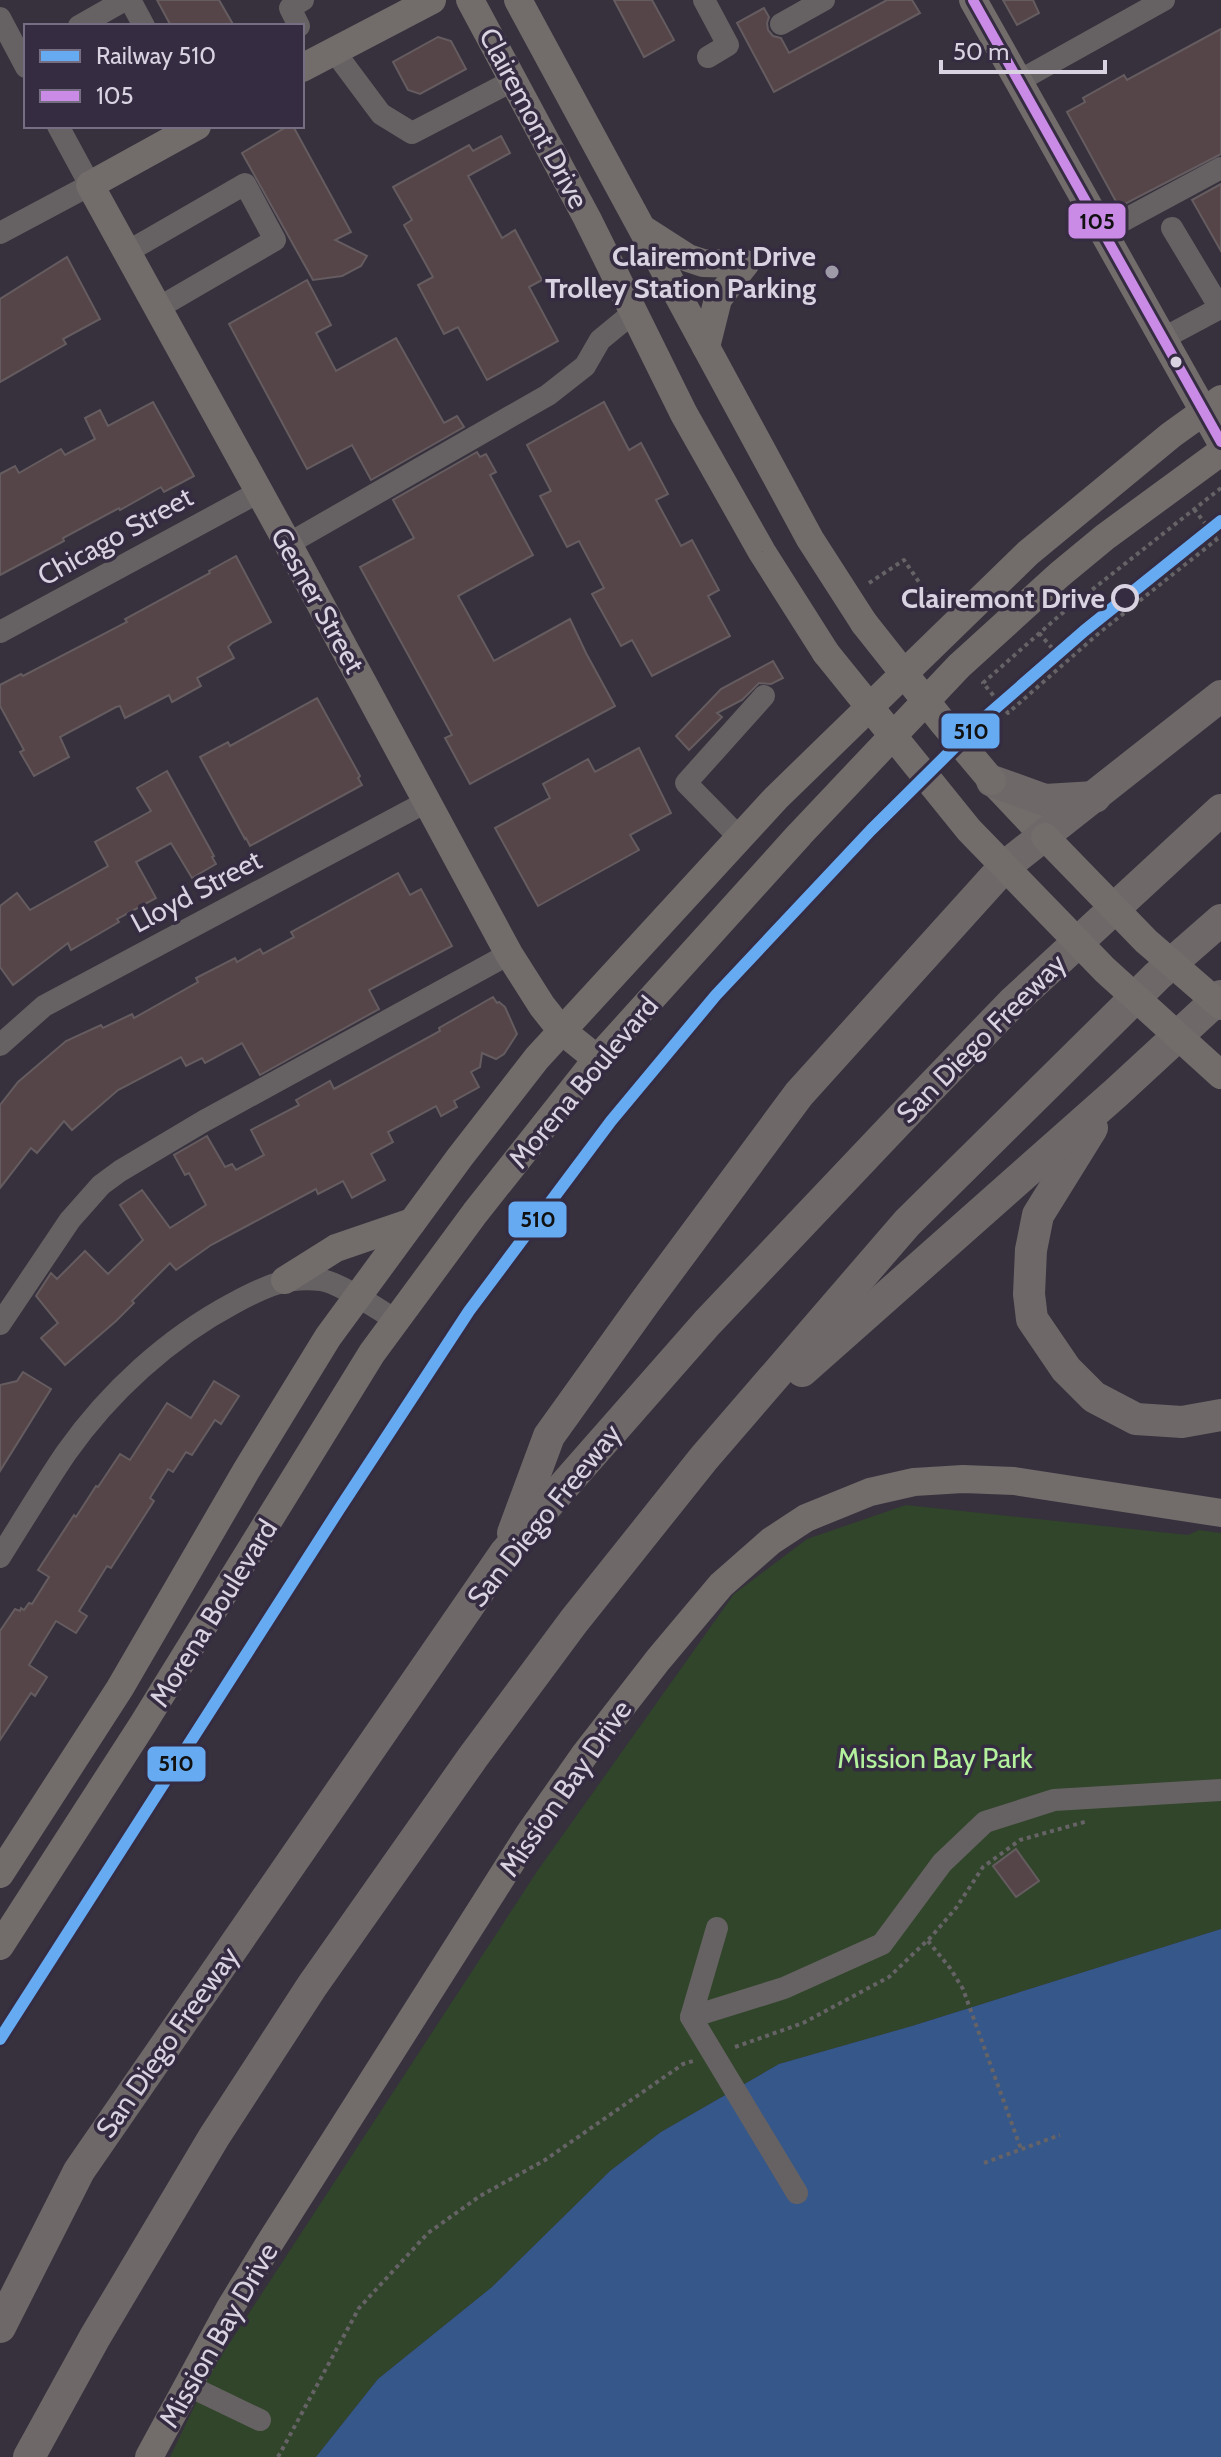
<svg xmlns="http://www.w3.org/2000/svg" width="1221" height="2457" viewBox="0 0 1221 2457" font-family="Cabin,sans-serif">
<rect width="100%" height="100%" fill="#36313d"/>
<polygon fill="#31452a" points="906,1505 1188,1535 1199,1530 1221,1533 1221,1929 912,2026 779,2064 661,2132 610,2171 492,2287 378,2379 316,2457 170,2457 212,2370 538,1870 734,1594 807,1539"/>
<polygon fill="#365789" points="1221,1929 1221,2457 316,2457 378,2379 492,2287 610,2171 661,2132 779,2064 912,2026"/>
<g fill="#554548" stroke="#655c60" stroke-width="2">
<polygon points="157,0 219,0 234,26 171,26"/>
<polygon points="614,0 652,0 674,40 644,57"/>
<polygon points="887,0 912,0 920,13 774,92 737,23 764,8 769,17 767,23 768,30 773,36 781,38 789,53"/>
<polygon points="1003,0 1033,0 1039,13 1017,25"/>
<polygon points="1221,29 1221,154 1119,207 1067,112 1085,102 1083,98 1124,75 1127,80"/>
<polygon points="438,37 451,41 466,69 420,94 408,90 393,62"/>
<polygon points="288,126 293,126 351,232 335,240 367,256 361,266 342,276 313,280 242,153"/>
<polygon points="501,136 510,153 468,176 502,238 515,230 542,280 529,287 558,341 487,380 458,327 444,334 418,285 433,277 404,225 412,220 393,187 469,145 473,151"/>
<polygon points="1221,184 1221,251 1192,200"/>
<polygon points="67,257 100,319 63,339 66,344 0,382 0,299"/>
<polygon points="307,280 331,325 316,333 336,371 396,338 444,423 457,416 464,427 371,480 352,445 307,469 229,324"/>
<polygon points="153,402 194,476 164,492 161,487 120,510 119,508 63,538 64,541 0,575 0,474 15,466 19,473 61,449 65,455 95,439 85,418 100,410 108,426"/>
<polygon points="604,402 629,450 641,443 668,494 656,500 681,546 692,540 719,590 708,596 730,636 652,676 632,640 621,646 592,594 604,588 579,541 567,547 540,496 551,491 527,445"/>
<polygon points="477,452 480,457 486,454 496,472 490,475 533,555 458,596 494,661 570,619 586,653 615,706 470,784 445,738 452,735 360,567 414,538 393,500"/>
<polygon points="236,556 271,622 232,643 228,647 234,658 197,678 201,686 172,702 169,695 125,718 120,706 116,707 60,737 69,757 34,776 20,752 24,750 0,706 0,685 21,674 23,676 127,622 125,619 210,573 209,571"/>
<polygon points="773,661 783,678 771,684 759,683 742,700 717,713 722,717 689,750 676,736 721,689"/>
<polygon points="317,698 360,776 358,778 362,785 250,846 246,838 245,839 200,757 228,742 230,746"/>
<polygon points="639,748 671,813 630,835 639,850 538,906 495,828 550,798 543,784 588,759 595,772"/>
<polygon points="167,771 214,856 212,857 216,864 192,878 171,843 136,862 156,898 117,919 119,922 71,950 68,943 13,985 0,967 0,906 17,893 30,910 108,866 95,842 151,811 137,788"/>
<polygon points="398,873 410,895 421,889 452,946 369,990 379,1009 260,1075 242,1043 205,1063 202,1058 186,1066 181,1057 118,1090 72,1130 64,1121 37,1153 31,1148 0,1188 0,1105 18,1082 66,1041 101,1025 103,1028 132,1014 134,1018 198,982 196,978 235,958 237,962 260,949 263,954 294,937 291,932"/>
<polygon points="493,997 497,1003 499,1002 505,1007 517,1034 504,1054 496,1059 482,1053 480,1067 471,1072 479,1087 454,1101 457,1107 441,1116 436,1106 388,1132 393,1142 371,1154 385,1180 352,1198 343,1181 318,1194 316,1189 211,1245 176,1270 170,1263 132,1301 134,1303 116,1321 65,1365 41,1338 58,1323 36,1296 51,1273 57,1279 85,1251 108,1274 143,1240 120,1205 142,1190 170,1228 206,1205 189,1173 185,1175 174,1155 207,1136 225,1167 232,1164 236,1170 264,1155 251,1130 299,1105 296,1100 330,1081 334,1089 440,1031 439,1028"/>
<polygon points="23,1372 51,1389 0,1471 0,1385 17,1381"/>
<polygon points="214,1381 239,1396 221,1424 215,1420 192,1455 186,1452 173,1472 168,1469 150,1498 154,1501 111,1568 107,1566 79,1611 87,1616 76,1633 56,1621 29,1665 47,1677 35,1696 31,1693 0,1740 0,1631 15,1609 20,1611 21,1608 24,1610 29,1603 32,1604 49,1577 38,1570 74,1515 76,1517 96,1486 98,1487 120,1454 130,1460 167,1403 191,1418"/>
<polygon points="1016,1849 1039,1881 1016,1897 993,1866"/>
</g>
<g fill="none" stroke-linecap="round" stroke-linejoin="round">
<g stroke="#666366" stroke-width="4" stroke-dasharray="4 4" stroke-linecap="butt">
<polyline points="1221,488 1060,615 983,683 1008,713 1099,633 1221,536"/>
<polyline points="1194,509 1217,539"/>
<polyline points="869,583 904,560 938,610"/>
<polyline points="1039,633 1065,663"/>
<polyline points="928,1941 950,1968 963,1989 1021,2149"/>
<polyline points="735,2047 803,2023 889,1977 931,1937 956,1908 983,1867 1020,1840 1088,1821"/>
<polyline points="984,2163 1060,2135"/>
<polyline points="278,2457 359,2308 428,2233 480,2196 545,2160 683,2064 693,2061"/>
</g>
<g stroke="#666263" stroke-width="22">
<polyline points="130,0 144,26"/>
<polyline points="704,0 728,45 708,57"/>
<polyline points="0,18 26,67"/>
<polyline points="781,24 824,0"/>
<polyline points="79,26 125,0"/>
<polyline points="299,26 290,8 303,0"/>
<polyline points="334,51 381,114 412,133 514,80"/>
<polyline points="1017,82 1164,0"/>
<polyline points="1102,232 1221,168"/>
<polyline points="0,233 90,185 58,126"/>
<polyline points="127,252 245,184 275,240 158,308"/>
<polyline points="1162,339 1220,308 1172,228"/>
<polyline points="288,544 548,395 585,366 600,340 634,312"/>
<polyline points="0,632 259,492"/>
<polyline points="740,838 686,783 764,696"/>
<polyline points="0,1045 44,1006 428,801"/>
<polyline points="0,1324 70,1220 101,1185 120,1171 204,1121 509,954"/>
<path d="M0 1557C22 1522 43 1487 66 1453 109 1392 168 1338 234 1303 264 1287 286 1276 321 1280 339 1282 379 1310 396 1320"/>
<polyline points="717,1928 691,2017 784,1988 882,1944 942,1863 985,1822 1054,1800 1221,1790"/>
<polyline points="691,2017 797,2193"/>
<polyline points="187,2385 260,2420"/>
</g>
<g stroke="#726c6b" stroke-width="28">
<polyline points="470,0 587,218 684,414 762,552 826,653"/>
<polyline points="518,0 810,539 864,623"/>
<polyline points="973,0 1221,442"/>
<polyline points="302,68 432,0"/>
<polyline points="197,126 90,185 288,544 509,954 542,1006 561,1030 597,1059"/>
<polyline points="646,231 688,258 703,263 745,264"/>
<polyline points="706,347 718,299 745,264"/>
<polyline points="992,781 1045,837"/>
<polyline points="285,1280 336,1248 412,1222"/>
<polyline points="0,1874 120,1688 246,1471 328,1337 460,1157 537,1058 776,798 1028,553 1171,435 1221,399"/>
<polyline points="0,1946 143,1724 372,1353 475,1213 597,1059 800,834 959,666 1059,575 1105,537 1221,452"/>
<polyline points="149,2457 230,2308 269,2244 529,1834 585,1754 658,1660 721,1585 771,1541 806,1518 870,1492 914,1482 963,1479 1014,1481 1221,1513"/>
</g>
<g stroke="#6e6869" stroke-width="32">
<polyline points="992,781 1045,800 1095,797"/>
<polyline points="1092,1128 1038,1215 1031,1250 1029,1294 1032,1319 1066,1369 1094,1397 1136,1419 1182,1422 1221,1415"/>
<polyline points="802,1371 1117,1092 1221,996"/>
<polyline points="513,1533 549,1436 645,1302 799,1094 1004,867 1221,696"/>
<polyline points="0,2327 79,2171 505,1553 707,1323 909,1110 1012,1003 1221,810"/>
<polyline points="29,2457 95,2337 214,2137 312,1986 473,1757 574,1621 704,1458 907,1223 1157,976 1221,920"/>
</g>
<g stroke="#726c6b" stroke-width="28">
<polyline points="864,623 944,724 992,781"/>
<polyline points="826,653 969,830 1105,970 1221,1075"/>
<polyline points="1045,837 1146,941 1221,1006"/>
</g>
<defs>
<polyline id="bus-1" points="973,0 1221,442"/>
</defs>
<use href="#bus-1" stroke="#352c42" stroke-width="16"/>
<use href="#bus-1" stroke="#ca8be6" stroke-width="10"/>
<defs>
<polyline id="rail-1" points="0,2039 338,1511 469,1311 611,1121 716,995 871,830 982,720 1084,631 1221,521"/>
</defs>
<use href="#rail-1" stroke="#352c42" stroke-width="18"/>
<use href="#rail-1" stroke="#66abf1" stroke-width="12"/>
</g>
<circle fill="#9f9aa8" stroke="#352c42" stroke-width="3" cx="832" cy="272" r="8"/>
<circle fill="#d8d2e1" stroke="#352c42" stroke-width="3" cx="1176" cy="362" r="7"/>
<circle fill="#352c42" stroke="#d8d2e1" stroke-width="4" cx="1125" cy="598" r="12"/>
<g text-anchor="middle" stroke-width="7" stroke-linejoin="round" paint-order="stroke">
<g font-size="28" fill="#d8d2e1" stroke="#352c42">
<text transform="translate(534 118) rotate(62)" y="10">Clairemont Drive</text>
<text transform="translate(115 536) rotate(-29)" y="10">Chicago Street</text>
<text transform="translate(318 600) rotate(61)" y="10">Gesner Street</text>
<text transform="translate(196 891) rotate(-28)" y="10">Lloyd Street</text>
<text transform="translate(981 1038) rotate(-45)" y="10">San Diego Freeway</text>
<text transform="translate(583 1082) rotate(-50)" y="10">Morena Boulevard</text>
<text transform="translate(544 1515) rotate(-51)" y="10">San Diego Freeway</text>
<text transform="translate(213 1613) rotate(-58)" y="10">Morena Boulevard</text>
<text transform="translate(565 1788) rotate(-55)" y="10">Mission Bay Drive</text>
<text transform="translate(167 2042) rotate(-55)" y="10">San Diego Freeway</text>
<text transform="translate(218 2335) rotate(-60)" y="10">Mission Bay Drive</text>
</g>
<g font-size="28" font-weight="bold" fill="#d8d2e1" stroke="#352c42" text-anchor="end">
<text x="816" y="266">Clairemont Drive<tspan x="816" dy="32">Trolley Station Parking</tspan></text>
</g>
<g font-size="28" font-weight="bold" fill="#d8d2e1" stroke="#352c42" text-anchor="end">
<text x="1105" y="608">Clairemont Drive</text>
</g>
<g font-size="28" fill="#b3f19c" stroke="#352c42">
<text x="935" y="1768">Mission Bay Park</text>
</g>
</g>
<g stroke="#352c42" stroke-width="3">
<rect x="1067" y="202" width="60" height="38" rx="8" fill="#ca8be6"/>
<rect x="940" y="712" width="61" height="38" rx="8" fill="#66abf1"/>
<rect x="507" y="1200" width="61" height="39" rx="8" fill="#66abf1"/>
<rect x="146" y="1745" width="61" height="38" rx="8" fill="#66abf1"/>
</g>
<g font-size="22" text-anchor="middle" font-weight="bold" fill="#111">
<text x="1097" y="229">105</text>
<text x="971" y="739">510</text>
<text x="538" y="1227">510</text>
<text x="176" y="1771">510</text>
</g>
<rect x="24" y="24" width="280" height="104" fill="#352c42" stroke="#766e82" stroke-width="2"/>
<rect x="40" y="50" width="40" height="12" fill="#66abf1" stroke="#766e82" stroke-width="2"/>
<text x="96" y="64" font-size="24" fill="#d8d2e1">Railway 510</text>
<rect x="40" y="90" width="40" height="12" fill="#ca8be6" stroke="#766e82" stroke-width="2"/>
<text x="96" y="104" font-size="24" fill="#d8d2e1">105</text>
<path d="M941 60v12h164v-12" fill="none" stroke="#d8d2e1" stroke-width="4"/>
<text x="953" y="60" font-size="24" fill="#d8d2e1" stroke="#352c42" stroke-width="6" paint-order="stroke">50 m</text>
</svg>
